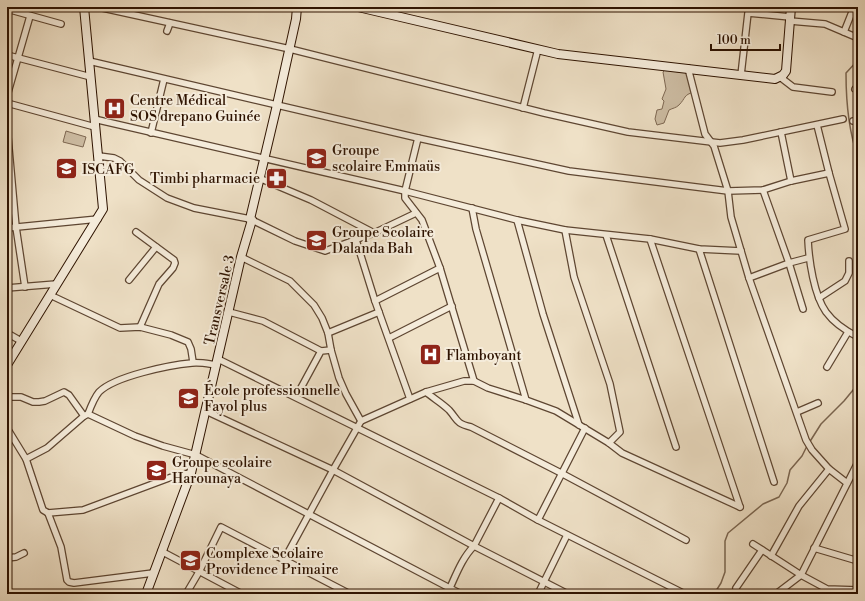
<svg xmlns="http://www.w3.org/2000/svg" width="865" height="601" viewBox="0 0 865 601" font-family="'Libre Bodoni',serif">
<rect width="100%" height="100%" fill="#efe1c7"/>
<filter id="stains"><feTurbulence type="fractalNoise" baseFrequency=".005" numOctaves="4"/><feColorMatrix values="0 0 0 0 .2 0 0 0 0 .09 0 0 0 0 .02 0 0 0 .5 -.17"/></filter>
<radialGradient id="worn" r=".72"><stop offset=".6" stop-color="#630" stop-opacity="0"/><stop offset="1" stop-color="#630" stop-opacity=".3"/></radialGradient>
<g fill="#cebea5" stroke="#7e6853">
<path d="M666 69 678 72 683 70 690 73 694 92C683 95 686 98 679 105 676 108 673 108 669 110L664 123 657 125 655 119 657 110 662 109 664 101 662 99 666 89 663 72Z"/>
<polygon points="66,131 86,137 83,147 63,142"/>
</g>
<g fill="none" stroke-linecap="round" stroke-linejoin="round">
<g stroke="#7a6550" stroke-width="1.5">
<path d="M858 60 846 73C846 102 848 130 858 157"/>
<polyline points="809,443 821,424 844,401 858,384"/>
<polyline points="714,594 721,583 725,572 725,541 728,533 763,504 779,497 787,483 790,470 802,456 807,446"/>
</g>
<defs>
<g id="street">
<polyline points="98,7 290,49 544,113 628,132 720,143 743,140 843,119"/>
<polyline points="7,9 61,24"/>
<polyline points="790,21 825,24 858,38"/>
<polyline points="167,31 170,23"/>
<polyline points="844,32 854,7"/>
<polyline points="7,55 91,77"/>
<polyline points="89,61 418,138 569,171 728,191 763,190 791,181 829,173"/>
<polyline points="688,68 705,134 714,146 728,191 731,217 749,278 806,440 812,450 829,469"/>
<polyline points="741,75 748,13 790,17"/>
<polyline points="780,77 793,87 832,92"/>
<polyline points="855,89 858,90"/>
<polyline points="7,96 30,16"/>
<polyline points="7,103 95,127"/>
<polyline points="523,108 538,49"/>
<polyline points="94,119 405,191 517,220 565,230 650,239 699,249 741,251"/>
<polyline points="853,121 858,121"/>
<path d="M817 125 829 173 845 229 808 240C809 261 814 295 826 312 834 323 846 331 858 337"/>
<polyline points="7,126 16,227 25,287"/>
<polyline points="781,132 791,181"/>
<polyline points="151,133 164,79"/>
<polyline points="418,138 405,191 405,198 422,220 440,268 474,381"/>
<polyline points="99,156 114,158 120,161 139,180 167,198 194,208 250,219"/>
<polyline points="259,178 311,200 374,233"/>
<polyline points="763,190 789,263 803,309"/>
<polyline points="472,208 476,229 526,400"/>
<polyline points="252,220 295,241 325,251 374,233 416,213"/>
<polyline points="517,220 543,314 579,425"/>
<polyline points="7,228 98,219"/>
<polyline points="565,230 574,277 610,384 620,432 609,443"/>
<polyline points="136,232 174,260 175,263 173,268 159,284 140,327"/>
<polyline points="606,235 676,447"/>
<polyline points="650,239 740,507"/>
<polyline points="356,240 375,301 410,399"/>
<polyline points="699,249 774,482"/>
<polyline points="241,257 290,281 314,305 322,318 328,333 331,350 339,378 346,394 361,421"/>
<polyline points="749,278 789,263 808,258"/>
<polyline points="129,280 156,247"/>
<polyline points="7,288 56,284"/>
<polyline points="50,295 120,328 140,327 171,335 188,342 191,349 193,362"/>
<polyline points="819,298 845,281 849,273 849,261"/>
<polyline points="375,301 440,268"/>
<polyline points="229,312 263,321 321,351"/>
<polyline points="7,333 21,341"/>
<polyline points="328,333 379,312"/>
<polyline points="389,338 452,306"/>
<polyline points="218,359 499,498 538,520 685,594"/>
<polyline points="827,367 848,332"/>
<path d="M426 392C433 398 442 403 449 410 458 420 455 423 471 427L561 473 686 540"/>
<polyline points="7,397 21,397 33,402 39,402 45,401 64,392 69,395 84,416"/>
<polyline points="296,397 321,351 331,350"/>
<polyline points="206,411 333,470 474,546 568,594"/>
<polyline points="797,412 818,403"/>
<polyline points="88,414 135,436 163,446 196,455 461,594"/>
<polyline points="7,428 26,459 43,510 48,513 83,510 177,475 191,473"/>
<path d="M26 459 47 448 84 416 88 414C91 406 94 398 99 392 115 376 170 365 192 363 200 362 209 364 217 365"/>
<polyline points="48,513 61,547 67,580 69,582 74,583 153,573"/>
<polyline points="538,520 585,428"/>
<polyline points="753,544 801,575 827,589 858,590"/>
<polyline points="814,548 858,561"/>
<polyline points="161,551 242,594"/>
<polyline points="771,556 799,506 829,469 847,483"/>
<polyline points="7,558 16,557 24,553"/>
<polyline points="284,560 333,470 361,421 426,392 464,381 474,381 488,388 526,400 556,411 609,443 622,453 740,507"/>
<polyline points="736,588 762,550"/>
<polyline points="186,594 199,572 221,527 350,594"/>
<path d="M447 594C455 578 461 559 474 546L499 498"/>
<polyline points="538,594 567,535"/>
<polyline points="776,594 801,575 858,462"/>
</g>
<g id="secondary">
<polyline points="358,7 558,54 775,79 783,75 786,71 791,7"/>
<polyline points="7,365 103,209 84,7"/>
<polyline points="146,594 191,473 241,257 252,220 250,219 277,105 296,19 297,7"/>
</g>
</defs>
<use href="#street" stroke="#5e4632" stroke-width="8"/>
<use href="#secondary" stroke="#2e1301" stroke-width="10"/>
<use href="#street" stroke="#f5ecdb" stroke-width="5.5"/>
<use href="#secondary" stroke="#f5ecdb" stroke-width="8"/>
</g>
<defs>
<symbol id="hospital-square" viewBox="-11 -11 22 22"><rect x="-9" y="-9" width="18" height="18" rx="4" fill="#8f2418" stroke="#f5ecdb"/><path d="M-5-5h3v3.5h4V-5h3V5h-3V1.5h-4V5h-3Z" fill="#fff"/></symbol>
<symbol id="school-square" viewBox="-11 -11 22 22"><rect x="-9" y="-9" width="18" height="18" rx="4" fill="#8f2418" stroke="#f5ecdb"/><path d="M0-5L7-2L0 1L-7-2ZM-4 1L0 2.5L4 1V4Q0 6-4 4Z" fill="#fff"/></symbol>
<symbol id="university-square" viewBox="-11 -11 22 22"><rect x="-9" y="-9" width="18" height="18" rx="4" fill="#8f2418" stroke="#f5ecdb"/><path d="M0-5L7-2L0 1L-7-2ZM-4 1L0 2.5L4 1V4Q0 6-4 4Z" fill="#fff"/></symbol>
<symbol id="pharmacy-square" viewBox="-11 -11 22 22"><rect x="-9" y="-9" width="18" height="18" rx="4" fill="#8f2418" stroke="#f5ecdb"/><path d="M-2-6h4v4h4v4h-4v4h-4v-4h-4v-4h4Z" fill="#fff"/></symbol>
</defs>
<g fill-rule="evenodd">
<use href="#hospital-square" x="102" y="96" width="25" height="25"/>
<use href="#school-square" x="304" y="146" width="25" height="25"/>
<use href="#university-square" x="54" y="156" width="25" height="25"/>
<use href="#pharmacy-square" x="264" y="166" width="25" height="25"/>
<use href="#school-square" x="304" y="228" width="25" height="25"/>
<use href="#hospital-square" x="418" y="342" width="25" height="25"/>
<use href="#university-square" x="176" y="386" width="25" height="25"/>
<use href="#school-square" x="144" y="458" width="25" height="25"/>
<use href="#school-square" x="178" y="548" width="25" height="25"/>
</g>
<g text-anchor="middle" stroke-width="4" stroke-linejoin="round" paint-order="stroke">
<g font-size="14" fill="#2e1301" stroke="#f5ecdb" text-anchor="start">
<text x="130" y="105">Centre Médical<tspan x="130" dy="16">SOS drepano Guinée</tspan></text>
<text x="332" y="155">Groupe<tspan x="332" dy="16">scolaire Emmaüs</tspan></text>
<text x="82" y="174">ISCAFG</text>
<text x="260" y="183" text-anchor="end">Timbi pharmacie</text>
<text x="332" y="237">Groupe Scolaire<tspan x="332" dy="16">Dalanda Bah</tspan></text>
<text x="446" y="360">Flamboyant</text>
<text x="204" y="395">École professionnelle<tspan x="204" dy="16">Fayol plus</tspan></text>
<text x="172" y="467">Groupe scolaire<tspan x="172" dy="16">Harounaya</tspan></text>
<text x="206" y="558">Complexe Scolaire<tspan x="206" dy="16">Providence Primaire</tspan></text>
</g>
<g font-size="14" fill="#2e1301" stroke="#f5ecdb">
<text transform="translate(219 300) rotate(-77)" y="5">Transversale 3</text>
</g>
</g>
<rect width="865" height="601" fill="none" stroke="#efe1c7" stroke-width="24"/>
<rect x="8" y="8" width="849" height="585" fill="none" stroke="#2e1301" stroke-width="2"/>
<rect x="12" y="12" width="841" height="577" fill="none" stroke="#2e1301"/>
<path d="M711 44v6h69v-6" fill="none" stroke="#2e1301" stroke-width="2"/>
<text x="717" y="44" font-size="12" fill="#2e1301" stroke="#f5ecdb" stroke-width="3" paint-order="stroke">100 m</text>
<rect width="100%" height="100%" filter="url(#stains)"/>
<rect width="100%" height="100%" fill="url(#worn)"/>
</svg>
